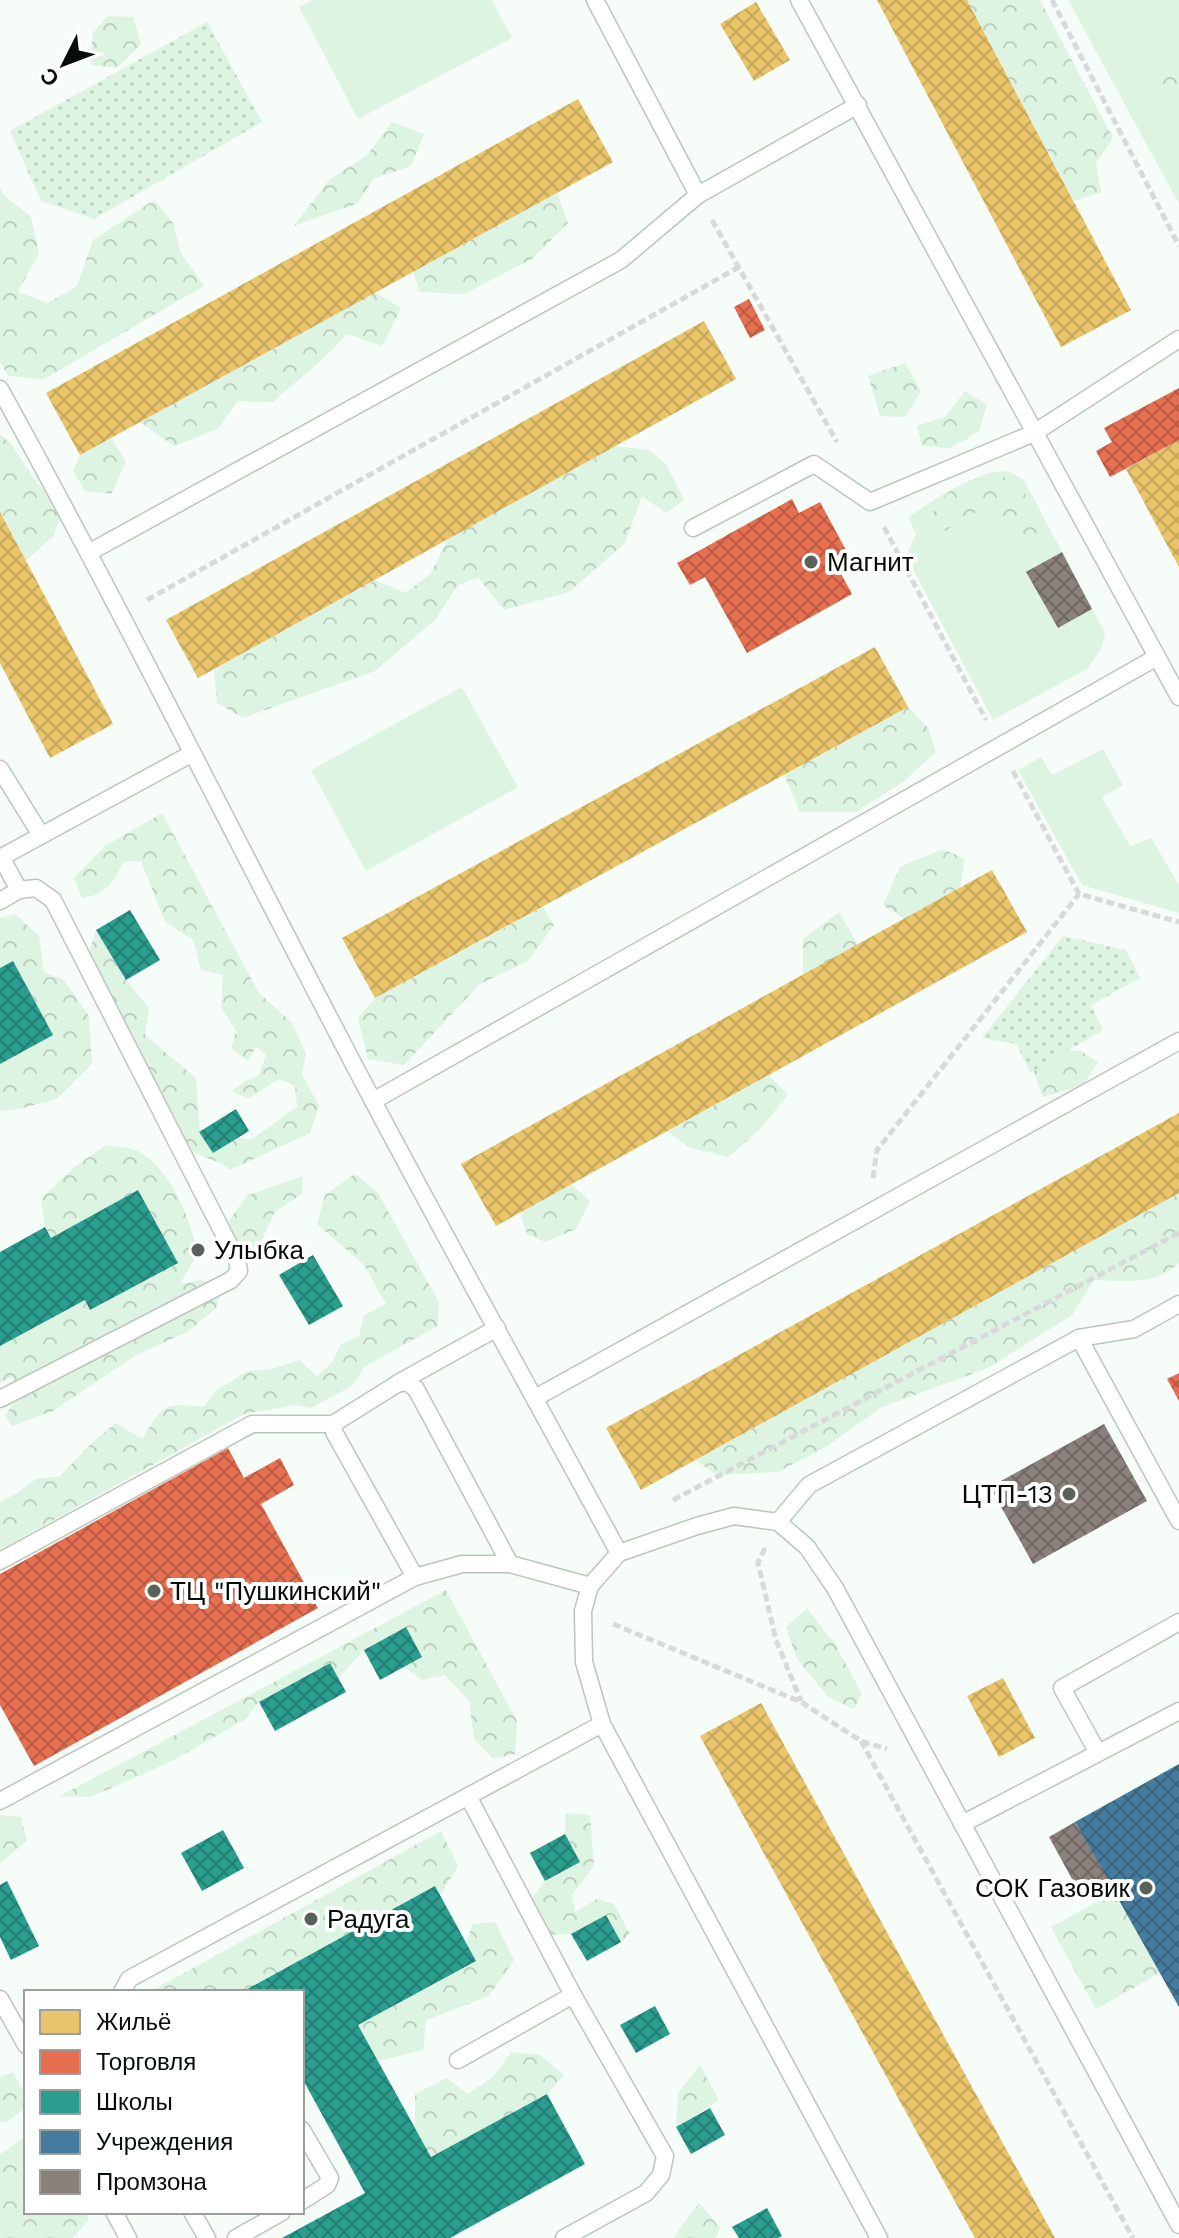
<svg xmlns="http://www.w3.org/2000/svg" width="1179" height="2238" viewBox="0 0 1179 2238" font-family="'Work Sans',sans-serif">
<defs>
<pattern id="forest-crowns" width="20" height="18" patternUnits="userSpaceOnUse" patternTransform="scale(2)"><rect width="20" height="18" fill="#def4e2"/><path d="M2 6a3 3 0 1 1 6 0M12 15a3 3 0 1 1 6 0" fill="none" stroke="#bdd0c0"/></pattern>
<pattern id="park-dots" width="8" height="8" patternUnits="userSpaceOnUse" patternTransform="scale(2)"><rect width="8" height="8" fill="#def4e2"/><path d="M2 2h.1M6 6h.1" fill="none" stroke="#bdd0c0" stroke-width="1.8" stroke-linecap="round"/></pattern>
<pattern id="homes-cross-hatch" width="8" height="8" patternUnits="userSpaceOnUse" patternTransform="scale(2)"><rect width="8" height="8" fill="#e9c46a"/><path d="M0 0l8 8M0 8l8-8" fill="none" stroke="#c6a75a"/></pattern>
<pattern id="shops-cross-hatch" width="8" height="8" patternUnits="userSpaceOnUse" patternTransform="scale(2)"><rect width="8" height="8" fill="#e76f51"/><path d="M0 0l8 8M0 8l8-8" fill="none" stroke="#b95a41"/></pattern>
<pattern id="schools-cross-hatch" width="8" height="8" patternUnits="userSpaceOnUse" patternTransform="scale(2)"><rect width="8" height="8" fill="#2a9d8f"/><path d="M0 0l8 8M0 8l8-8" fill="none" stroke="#227e73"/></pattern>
<pattern id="public-cross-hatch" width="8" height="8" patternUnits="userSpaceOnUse" patternTransform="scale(2)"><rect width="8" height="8" fill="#457b9d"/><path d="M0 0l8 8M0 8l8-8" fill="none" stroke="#38637e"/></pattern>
<pattern id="industry-cross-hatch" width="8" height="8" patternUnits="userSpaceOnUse" patternTransform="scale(2)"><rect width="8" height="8" fill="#8a817c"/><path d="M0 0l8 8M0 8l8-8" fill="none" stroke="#6f6864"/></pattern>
</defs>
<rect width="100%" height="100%" fill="#f6fcf7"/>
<g fill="#def4e2">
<polygon points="312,0 492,0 512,38 358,119 299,7"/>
<polygon points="1068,0 1179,0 1179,204"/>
<path d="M1008 471 1024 480 1062 552 1026 573 1058 628 1092 609 1105 633 1101 649 1088 668 993 720 906 556 916 534 908 517C938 498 972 472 1008 471Z"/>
<polygon points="462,687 518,787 366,871 311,770"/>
<polygon points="1103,749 1123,785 1102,797 1130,846 1151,838 1179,885 1179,913 1082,885 1018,770 1041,757 1052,775"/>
</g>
<g fill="url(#forest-crowns)">
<polygon points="967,0 1040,0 1113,138 1096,163 1101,192 1074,201"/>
<polygon points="107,16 133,17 141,44 117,68 90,65 93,33"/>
<polygon points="1174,54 1179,63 1179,119 1158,75"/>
<polygon points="392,122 424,134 411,166 373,179 358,203 294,226 329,180 367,155"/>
<polygon points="0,186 3,194 31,217 39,253 18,292 48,303 77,286 93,240 154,200 173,223 181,253 204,286 44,379 8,376 0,361"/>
<polygon points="557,192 568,223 532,259 464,294 420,292 413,272"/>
<path d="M375 292 401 308 382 346 347 334C325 360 298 379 273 402L238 401 218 429 174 446 140 422Z"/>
<polygon points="905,363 921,391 905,417 880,416 868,376"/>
<polygon points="965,391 987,405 979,431 950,448 922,446 917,426 945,417"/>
<polygon points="0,434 11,444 38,484 63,508 54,535 26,561 0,512"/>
<polygon points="111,438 126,462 111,494 85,491 73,471 80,455"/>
<polygon points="614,446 649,450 666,464 684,500 666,513 642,496 625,543 569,592 504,610 478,577 457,586 435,620 375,671 243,718 217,703 214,669 375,580 406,593 431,573 448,538"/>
<polygon points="991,472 1018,483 1040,517 1037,533 1010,539 995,501 945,531 932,514 947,493"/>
<polygon points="908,707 928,728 936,752 903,782 856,812 800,812 784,775"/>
<path d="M162 813 259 993 292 1023 306 1053 302 1074 319 1106 310 1133 230 1170C213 1156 199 1160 183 1143L87 960 96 930 126 980 149 1008 145 1035 196 1078 200 1132 213 1153 237 1138 252 1139 297 1107 295 1086 279 1079 248 1099 232 1091 244 1082 259 1075 266 1055 256 1046 248 1061 231 1049 236 1031 221 1007 223 975 201 970 193 940 165 922 141 861H124C114 881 106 895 82 898L74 878 105 846Z"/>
<polygon points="943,849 965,859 960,888 904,919 883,905 900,867"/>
<polygon points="543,907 554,925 528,961 480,984 404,1065 368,1059 358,1018 375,998"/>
<polygon points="839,912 858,945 803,975 803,939"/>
<polygon points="15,914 39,936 44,972 64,980 89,1016 92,1064 57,1099 19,1109 0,1111 0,918"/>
<polygon points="1051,1050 1081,1051 1098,1062 1083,1085 1043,1097 1031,1065"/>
<polygon points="769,1075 788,1095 759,1130 728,1157 688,1147 668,1131"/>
<path d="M106 1145C117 1147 134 1147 143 1154 174 1176 189 1217 198 1253L180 1284 201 1280 223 1287 216 1308 189 1331 135 1356 53 1411 12 1426 5 1416 17 1398 12 1377 0 1383V1346L85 1300 91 1310 178 1263 138 1190 51 1238 45 1227 41 1199 73 1168Z"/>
<path d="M355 1174 378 1193 439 1302 438 1326 365 1366 352 1386 311 1408 295 1405 244 1414 0 1550V1502L17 1493 36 1479 60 1476 93 1442 116 1423 142 1439C165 1403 162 1403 204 1407L214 1392 247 1371 272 1369 300 1360 317 1377 333 1361 340 1345 359 1336 364 1315 386 1304 364 1265 317 1224 325 1195Z"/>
<polygon points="303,1176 302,1194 275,1212 256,1252 234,1251 229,1220 248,1195"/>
<polygon points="571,1184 590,1201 576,1229 545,1242 527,1234 520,1212"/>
<path d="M1179 1193V1262C1160 1286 1121 1281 1094 1280L1072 1315 988 1368 882 1407 827 1446 778 1472 717 1475 695 1460Z"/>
<polygon points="446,1590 517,1721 515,1754 493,1759 474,1739 469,1701 445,1675 422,1680 404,1667 422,1657 406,1627 364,1650 338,1678 329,1663 259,1702 246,1719 172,1761 91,1797 60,1796"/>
<polygon points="807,1608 835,1644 862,1694 854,1709 829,1698 797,1659 786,1627"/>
<polygon points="565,1813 590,1815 594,1866 572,1895 575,1912 597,1899 614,1904 630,1934 621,1942 606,1915 571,1934 544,1935 528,1903 545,1881 579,1862 565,1834"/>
<polygon points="0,1815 21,1817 27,1841 0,1863"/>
<polygon points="441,1831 458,1866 440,1896 242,1992 150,1992"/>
<polygon points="1115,1892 1160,1973 1096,2009 1051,1927"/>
<polygon points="495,1922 514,1960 489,1996 426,2020 423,2050 378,2061 358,2025 475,1961 467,1944 472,1924"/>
<polygon points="511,2052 540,2055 564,2075 547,2094 431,2157 415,2128 415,2094 447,2078 468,2094 494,2076"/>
<polygon points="700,2065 719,2100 676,2127 678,2093"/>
<polygon points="13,2072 26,2097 26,2107 6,2123 0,2121 0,2077"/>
<polygon points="25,2137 26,2212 86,2212 89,2219 73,2238 0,2238 0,2154"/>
<polygon points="699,2203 720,2228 715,2238 673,2238"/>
</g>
<g fill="url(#park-dots)">
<polygon points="207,22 262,122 94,219 41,201 10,131"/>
<polygon points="1063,936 1126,950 1140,978 1091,1005 1103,1030 1030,1073 1017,1044 982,1038"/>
</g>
<g fill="url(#homes-cross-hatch)">
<polygon points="877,0 967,0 1131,310 1061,347"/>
<polygon points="756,2 790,60 754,81 720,24"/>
<polygon points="578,99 613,162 80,455 46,393"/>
<polygon points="704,321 736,379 198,678 166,620"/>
<polygon points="1179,440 1179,567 1126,469"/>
<polygon points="0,512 113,724 50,758 0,663"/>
<polygon points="875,647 908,707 375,998 342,938"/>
<polygon points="992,870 1027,932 496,1226 461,1164"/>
<polygon points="1179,1113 1179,1193 641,1490 606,1428"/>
<polygon points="1003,1678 1035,1738 999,1757 967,1696"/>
<polygon points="761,1703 1055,2238 975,2238 733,1797 700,1736"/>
</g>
<g fill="url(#shops-cross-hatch)">
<polygon points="749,299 765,330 750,338 734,307"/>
<polygon points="1179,388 1179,440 1110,477 1096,451 1112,442 1104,428"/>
<polygon points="792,499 799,513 820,502 854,565 840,572 852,594 747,653 705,577 690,585 677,563"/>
<polygon points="1179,1373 1179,1401 1167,1379"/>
<polygon points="228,1448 244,1478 280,1458 294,1485 261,1504 318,1608 34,1766 0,1705 0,1574"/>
</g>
<g fill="url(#schools-cross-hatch)">
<polygon points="130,910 160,960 126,980 96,930"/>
<polygon points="13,961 53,1035 0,1064 0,968"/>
<polygon points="236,1109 249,1131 213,1153 199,1132"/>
<polygon points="138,1190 178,1263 90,1310 85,1300 0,1346 0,1252 45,1227 51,1238"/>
<polygon points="313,1255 343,1306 309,1325 279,1275"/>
<polygon points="406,1627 422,1657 380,1680 364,1650"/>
<polygon points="330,1663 346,1692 275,1731 259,1702"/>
<polygon points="223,1830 244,1868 202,1891 181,1853"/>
<polygon points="565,1834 580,1862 545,1881 530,1853"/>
<polygon points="7,1881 39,1946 11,1960 0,1937 0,1885"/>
<polygon points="435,1886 476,1961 358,2025 431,2157 547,2094 585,2164 450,2238 282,2238 365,2193 302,2078 302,1992 242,1992"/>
<polygon points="606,1915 621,1942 587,1961 571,1934"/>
<polygon points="655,2006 670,2034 636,2053 620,2025"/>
<polygon points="710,2108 725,2135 691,2154 676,2127"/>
<polygon points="767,2208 782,2236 778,2238 739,2238 732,2227"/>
</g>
<polygon fill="url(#public-cross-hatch)" points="1179,1764 1179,2007 1075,1822"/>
<g fill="url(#industry-cross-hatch)">
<polygon points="1062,552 1092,609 1058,628 1026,572"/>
<polygon points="1104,1424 1147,1501 1033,1564 990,1487"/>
<polygon points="1075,1822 1111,1884 1083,1899 1049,1837"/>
</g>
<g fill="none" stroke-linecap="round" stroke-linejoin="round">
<defs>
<g id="service">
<polyline points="595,0 698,195"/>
<polyline points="799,0 1179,697"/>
<path d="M0 389C129 623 247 863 372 1099 453 1252 537 1402 619 1553"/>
<polyline points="693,528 814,464 870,502 1034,433 1179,339"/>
<polyline points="90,552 621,260 698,195 858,105"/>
<polyline points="0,769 41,835"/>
<polyline points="1,857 19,890"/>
<polyline points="0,858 191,754"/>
<polyline points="0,901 19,890 36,888 53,900 237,1260 239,1271 231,1280 0,1399"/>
<polyline points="373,1101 1157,657"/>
<polyline points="1079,1338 1179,1521"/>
<polyline points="398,1383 497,1328"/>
<polyline points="535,1398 1179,1041"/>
<polyline points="778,1522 809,1485 1079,1338 1134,1329 1179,1304"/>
<polyline points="0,1561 252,1424 333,1424"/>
<polyline points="415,1577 334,1432 333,1424 397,1384 407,1382 416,1389 510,1564"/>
<polyline points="1098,1753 1062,1688 1179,1622"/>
<polyline points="469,1798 573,1995 665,2156 661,2175 646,2193 564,2238"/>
<polyline points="0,1801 415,1577 462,1564 510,1564 590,1586"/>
<polyline points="962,1824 1179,1711"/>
<polyline points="122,1992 129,1979 602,1724"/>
<polyline points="0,1999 26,2045"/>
<polyline points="458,2060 573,1995"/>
<polyline points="302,2130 330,2178 327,2185 302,2201"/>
<polyline points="114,2212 128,2238"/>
<polyline points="192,2212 207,2238"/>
<polyline points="236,2238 282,2212"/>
<polyline points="879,2238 602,1724 584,1662 583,1611 590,1586 619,1553 697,1526 734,1516 778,1522 807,1547 835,1588 1179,2225"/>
</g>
</defs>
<use href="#service" stroke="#bdc5be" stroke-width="19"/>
<g stroke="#d7dad8" stroke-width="5" stroke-dasharray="8 4" stroke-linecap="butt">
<polyline points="1052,0 1179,246"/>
<polyline points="712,220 837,442"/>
<polyline points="884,527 986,720"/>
<polyline points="147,600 739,267"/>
<polyline points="1013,771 1079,894 1179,922"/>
<polyline points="873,1178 877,1150 1079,894"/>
<polyline points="673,1500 1179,1233"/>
<polyline points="765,1548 758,1563 776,1640 801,1701"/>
<polyline points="613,1624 801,1702 861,1741 887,1749"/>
<polyline points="861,1741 1133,2238"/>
</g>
<use href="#service" stroke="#fefffe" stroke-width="16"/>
</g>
<g fill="#59615b" stroke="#fff" stroke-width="3">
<circle cx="811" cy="562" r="8"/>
<circle cx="198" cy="1250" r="8"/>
<circle cx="1069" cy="1494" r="8"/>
<circle cx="154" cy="1591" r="8"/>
<circle cx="1146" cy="1888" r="8"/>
<circle cx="311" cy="1919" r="8"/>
</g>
<g text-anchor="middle" stroke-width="8" stroke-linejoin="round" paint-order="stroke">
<g font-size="26" fill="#050e07" stroke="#fff" text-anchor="start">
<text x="827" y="571">Магнит</text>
<text x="214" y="1259">Улыбка</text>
<text x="1053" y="1503" text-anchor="end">ЦТП-13</text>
<text x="170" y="1600">ТЦ "Пушкинский"</text>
<text x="1130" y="1897" text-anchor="end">СОК Газовик</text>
<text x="327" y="1928">Радуга</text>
</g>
</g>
<rect x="24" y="1990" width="280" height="224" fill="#ffffff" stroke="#9b9f9c" stroke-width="2"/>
<rect x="40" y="2010" width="40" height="24" fill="#e9c46a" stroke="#9b9f9c" stroke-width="2"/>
<text x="96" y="2030" font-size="24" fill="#050e07">Жильё</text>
<rect x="40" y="2050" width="40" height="24" fill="#e76f51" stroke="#9b9f9c" stroke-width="2"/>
<text x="96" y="2070" font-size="24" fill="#050e07">Торговля</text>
<rect x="40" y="2090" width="40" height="24" fill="#2a9d8f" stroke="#9b9f9c" stroke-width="2"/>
<text x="96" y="2110" font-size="24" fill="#050e07">Школы</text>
<rect x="40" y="2130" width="40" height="24" fill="#457b9d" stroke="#9b9f9c" stroke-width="2"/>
<text x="96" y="2150" font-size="24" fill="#050e07">Учреждения</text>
<rect x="40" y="2170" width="40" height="24" fill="#8a817c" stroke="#9b9f9c" stroke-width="2"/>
<text x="96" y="2190" font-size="24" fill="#050e07">Промзона</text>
<g transform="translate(64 64) rotate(228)" stroke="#ffffff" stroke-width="6" paint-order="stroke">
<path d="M0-6L14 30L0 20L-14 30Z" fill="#050e07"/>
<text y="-12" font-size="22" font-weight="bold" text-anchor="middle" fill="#050e07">С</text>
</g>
</svg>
